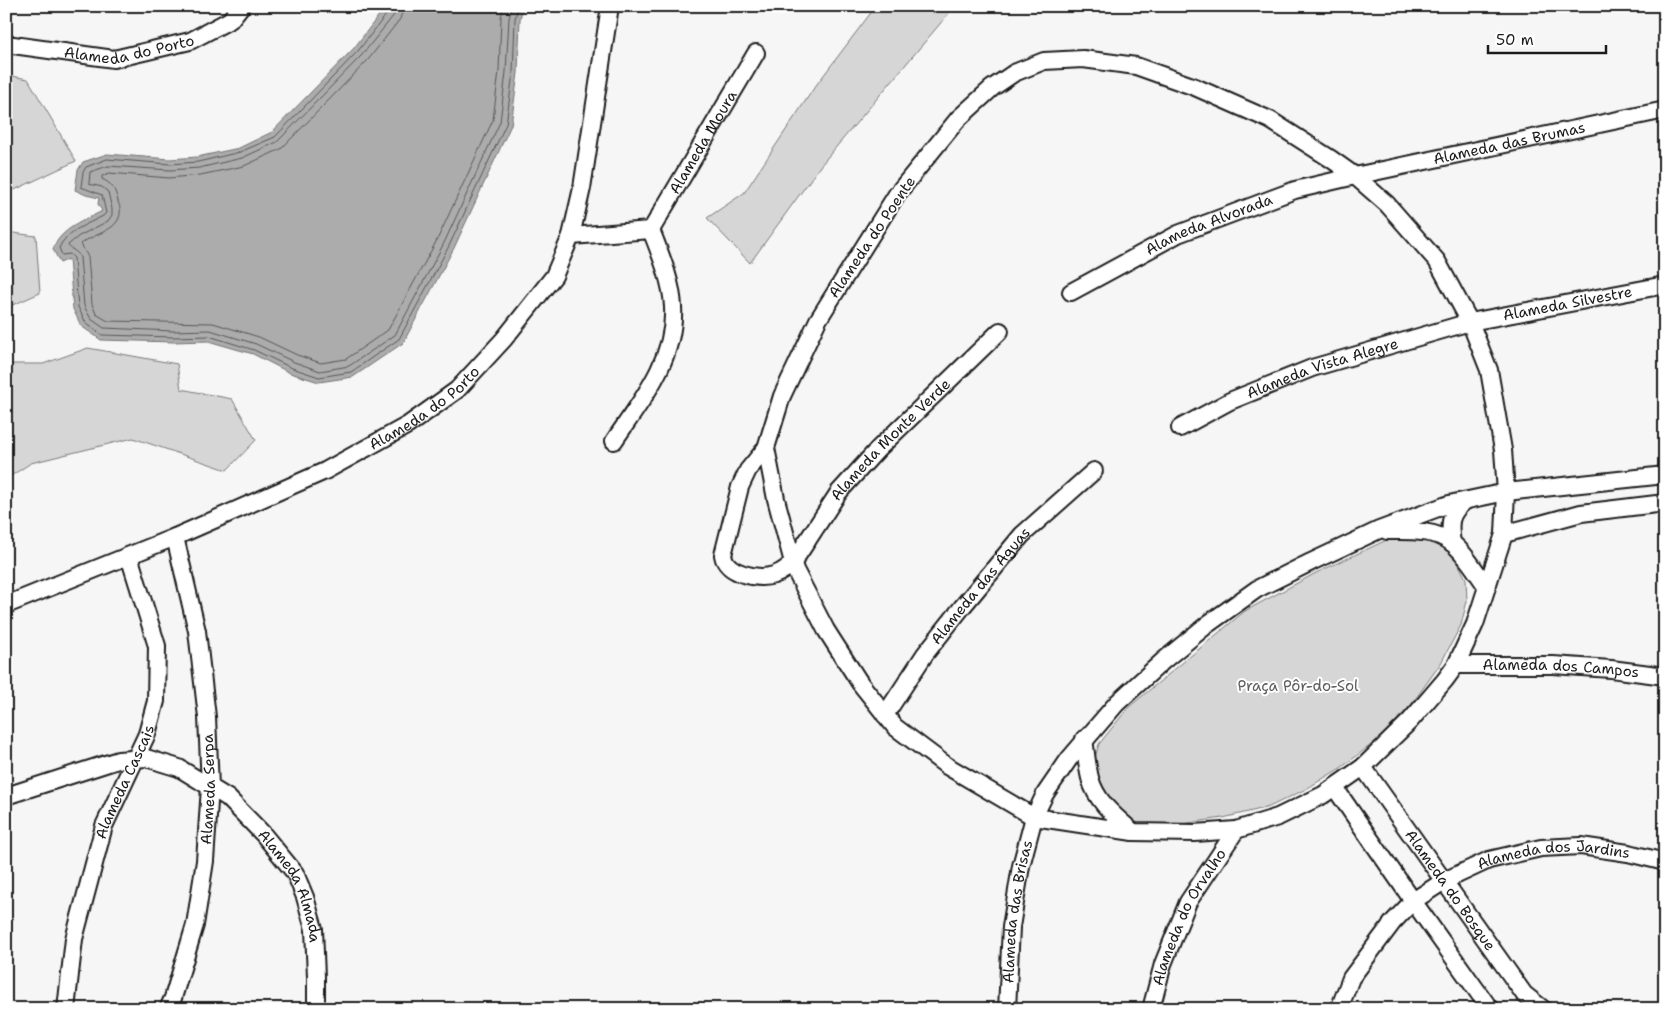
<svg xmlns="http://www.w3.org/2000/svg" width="1671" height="1015" viewBox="0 0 1671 1015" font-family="'Shantell Sans',sans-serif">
<rect width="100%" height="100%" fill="#f6f6f6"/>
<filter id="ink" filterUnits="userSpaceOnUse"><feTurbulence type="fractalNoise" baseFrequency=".02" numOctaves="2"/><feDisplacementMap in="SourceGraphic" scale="10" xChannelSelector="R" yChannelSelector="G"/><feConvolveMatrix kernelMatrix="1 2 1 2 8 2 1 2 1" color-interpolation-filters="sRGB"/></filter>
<g filter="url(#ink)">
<g fill="#d6d6d6" stroke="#797979">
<polygon points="876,6 955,6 821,165 750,263 707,218 744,193 814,88"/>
<polygon points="6,75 28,79 76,161 6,194"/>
<polygon points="6,232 36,236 40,293 6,308"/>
<polygon points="88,348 177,364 181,389 232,399 256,440 227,470 133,438 31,463 6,479 6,364 43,364"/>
<polygon points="1391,538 1415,538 1440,545 1456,559 1466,579 1467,601 1461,625 1441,663 1411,705 1380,738 1342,767 1306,789 1269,807 1223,818 1181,824 1143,825 1124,821 1107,806 1093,764 1099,744 1129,707 1245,611 1316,573"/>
</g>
<path fill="#acacac" stroke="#727272" d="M386 6H523L520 19 518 73 511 125 454 248 403 343 353 377 319 382 290 373 253 354 208 341 174 342 101 340 81 326 73 309 69 259 60 263 53 249C61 228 84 221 102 211L98 204 99 198 86 195 75 190 78 170 83 162 107 154 170 159 197 157 239 148 272 132 354 48Z"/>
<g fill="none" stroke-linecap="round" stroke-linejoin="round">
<g stroke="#565656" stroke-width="1">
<path d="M390 6 389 11 358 51 275 137 240 152 198 162 170 164 107 159 86 167 83 172 81 187 102 195 106 213 103 216C88 224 66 231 59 248L62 255 70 254 74 258 78 307 86 323 102 335 173 337 209 336 254 350 292 368 319 377 351 372 399 339 449 246 506 124 513 73 515 19 518 6"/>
<path d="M396 6 394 15 362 55 277 142 242 158 199 168 170 170 108 166 90 172 89 184 102 187 108 192 112 209V215L108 221 79 236 68 245C70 250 77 250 80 257L84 306 91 319 104 328 173 331 210 330 256 344 294 362 320 371 349 366 395 335 444 243 500 122 506 72 509 18 512 6"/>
<path d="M404 6 400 19 368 60 281 149 244 166 200 175 169 178 109 173 102 176V179C113 184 115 190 118 201 118 203 120 206 120 208 123 231 93 233 81 244L88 257 92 304 96 314 108 321 213 323 259 337 297 355 321 363 346 359 388 330 437 240 493 120 499 71 501 17 504 6"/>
</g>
<defs>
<g id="street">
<path id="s1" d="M6 44 114 59 190 41 230 20 241 6"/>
<polygon points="1083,59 1136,66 1195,87 1270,120 1331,159 1355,176 1387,204 1437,261 1470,322 1489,370 1503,450 1506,492 1504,534 1475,624 1456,665 1445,680 1410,721 1363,767 1323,795 1278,817 1236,830 1195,833 1133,832 1034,817 947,766 895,727 860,683 826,630 795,570 776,499 766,448 782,396 818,320 897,194 958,119 992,88 1014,73 1044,61"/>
<path id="s2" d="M651 230 756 53"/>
<path d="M571 236 651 230C660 253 672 282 673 307 676 359 641 401 614 441"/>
<path id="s3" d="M1071 292 1178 234 1295 190 1355 176 1665 110"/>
<path id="s4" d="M1180 428 1230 401 1312 368 1470 322 1665 285"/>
<path id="s5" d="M766 448 748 470 740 487 723 555C726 574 758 580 774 575 783 572 788 568 794 561L839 492 878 449 1000 331"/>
<path d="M1387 531C1407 531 1435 529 1452 543 1466 554 1476 572 1487 587"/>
<polyline points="1504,534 1581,513 1665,503"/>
<path d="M1452 543C1449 523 1449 514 1465 501"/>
<path id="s6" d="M6 605 175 537 325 471 408 425 457 390 504 339 554 276 571 236 582 188 610 6"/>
<path id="s7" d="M1456 665H1553L1611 669 1665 676"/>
<path id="s8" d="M885 715 925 654 963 606 1022 535 1094 471"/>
<path d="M1084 739C1086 752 1087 766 1090 778 1096 802 1116 817 1133 832"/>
<path id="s9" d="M1363 767 1524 994 1543 1009"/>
<polyline points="1335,788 1413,901 1490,1009"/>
<path id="s10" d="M6 796 118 760 146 758 179 768 228 798 263 834 295 873 305 897 314 929 316 977V1009"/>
<path id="s11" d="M66 1009 74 939 104 826 147 734 156 701 157 646 129 556"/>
<path id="s12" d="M168 1009 173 998 195 925 205 861 210 787 207 717 197 631 175 537"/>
<path id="s13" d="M1007 1009 1011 927 1021 866 1034 817 1045 794 1069 759 1117 703 1163 661 1208 624 1257 589 1311 562 1379 530 1449 504 1506 492 1665 475"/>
<path id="s14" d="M1151 1009 1163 964 1188 902 1236 830"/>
<path id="s15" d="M1339 1009 1351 978 1393 922 1413 901 1444 881 1489 860 1541 848 1581 846 1628 853 1665 862"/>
</g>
</defs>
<use href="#street" stroke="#1c1c1c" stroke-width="20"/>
<use href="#street" stroke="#fff" stroke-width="16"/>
</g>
</g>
<g text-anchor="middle" stroke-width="4" stroke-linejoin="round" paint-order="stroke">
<g font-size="15" fill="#1c1c1c" stroke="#fff">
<text dy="5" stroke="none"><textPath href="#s1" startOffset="125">Alameda do Porto</textPath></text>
<text dy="5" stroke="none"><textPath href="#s2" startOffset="102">Alameda Moura</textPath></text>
<text dy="5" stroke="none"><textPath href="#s3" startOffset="466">Alameda das Brumas</textPath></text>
<text dy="5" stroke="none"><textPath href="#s3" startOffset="154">Alameda Alvorada</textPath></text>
<text transform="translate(872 237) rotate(-56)" y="5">Alameda do Poente</text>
<text dy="5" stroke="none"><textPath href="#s4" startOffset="409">Alameda Silvestre</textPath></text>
<text dy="5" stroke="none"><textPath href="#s4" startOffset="155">Alameda Vista Alegre</textPath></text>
<text dy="5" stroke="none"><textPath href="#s6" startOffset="464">Alameda do Porto</textPath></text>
<text dy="5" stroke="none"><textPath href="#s5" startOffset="358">Alameda Monte Verde</textPath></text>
<text dy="5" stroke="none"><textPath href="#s8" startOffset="161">Alameda das Águas</textPath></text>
<text dy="5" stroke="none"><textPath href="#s7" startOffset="105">Alameda dos Campos</textPath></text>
<text dy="5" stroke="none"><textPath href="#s11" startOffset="236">Alameda Cascais</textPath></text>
<text dy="5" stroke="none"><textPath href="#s12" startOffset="225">Alameda Serpa</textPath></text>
<text dy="5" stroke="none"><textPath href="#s15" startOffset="284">Alameda dos Jardins</textPath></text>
<text dy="5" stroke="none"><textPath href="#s10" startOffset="348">Alameda Almada</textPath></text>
<text dy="5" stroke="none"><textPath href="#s9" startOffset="151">Alameda do Bosque</textPath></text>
<text dy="5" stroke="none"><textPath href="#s13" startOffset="98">Alameda das Brisas</textPath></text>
<text dy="5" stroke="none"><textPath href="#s14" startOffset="100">Alameda do Orvalho</textPath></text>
</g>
<g font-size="15" fill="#5d5d5d" stroke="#fff">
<text x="1298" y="691">Praça Pôr-do-Sol</text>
</g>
</g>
<rect width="1671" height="1015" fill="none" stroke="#fff" stroke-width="25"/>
<rect x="12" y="12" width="1646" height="990" fill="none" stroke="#1c1c1c" stroke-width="2" filter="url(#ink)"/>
<path d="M1488 45v8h118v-8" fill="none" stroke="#1c1c1c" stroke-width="2.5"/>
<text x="1496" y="45" font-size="15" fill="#1c1c1c" stroke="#ffffff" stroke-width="4" paint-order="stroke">50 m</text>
</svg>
